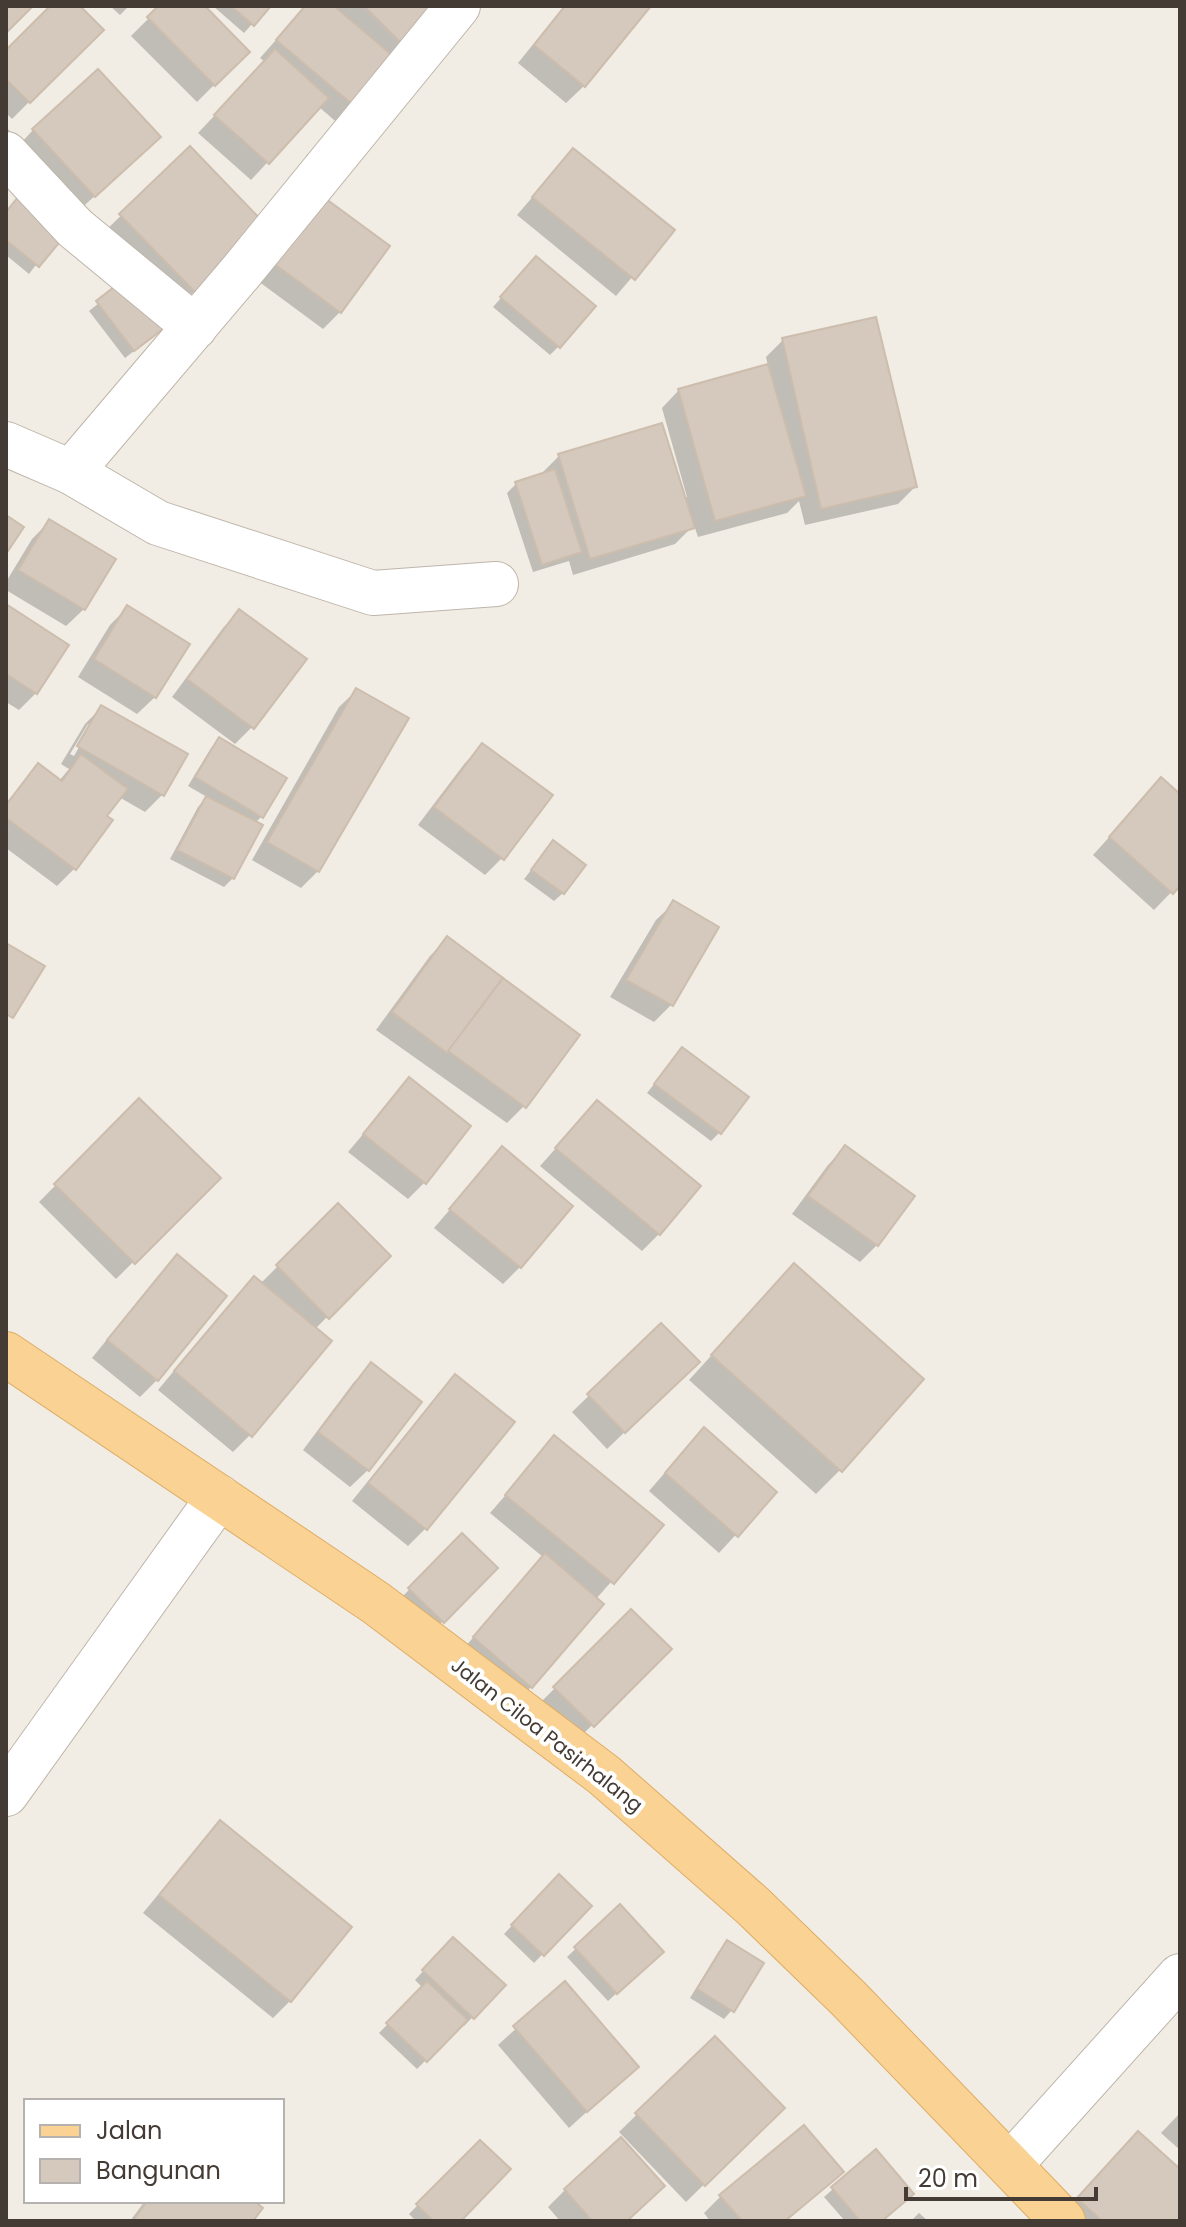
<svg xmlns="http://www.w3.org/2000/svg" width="1186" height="2227" viewBox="0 0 1186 2227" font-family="Poppins,sans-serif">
<rect width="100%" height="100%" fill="#f1ece4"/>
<g fill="#0003" fill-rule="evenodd">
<polygon points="53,6 77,6 101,30 12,119 6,113 6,53"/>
<polygon points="110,6 129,6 120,15"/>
<polygon points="161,6 202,6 247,52 197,102 131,36"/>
<polygon points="213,6 268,6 244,33"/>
<polygon points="306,6 443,6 341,126 319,107 251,180 198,133 265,62 260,58"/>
<polygon points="564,6 648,6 584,86 566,103 518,63"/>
<polygon points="6,127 21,143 33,130 141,154 76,213 29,274 6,255 6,212 25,188 6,185"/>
<polygon points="190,149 247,242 181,304 176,318 125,358 89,311 140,270 103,233"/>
<polygon points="573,150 672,230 616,296 517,215"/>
<polygon points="302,212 340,312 323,329 254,278"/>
<polygon points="528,267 558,347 550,355 493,307"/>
<polygon points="783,340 915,487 898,504 805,525 799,501 787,513 698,537 694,525 675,544 573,575 569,561 533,572 507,493 516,484 542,473 559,456 683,498 687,497 662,408 679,390 768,366 766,357"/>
<polygon points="49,522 84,609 66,626 6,590 6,582 32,539"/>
<polygon points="6,606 36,693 19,710 6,702"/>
<polygon points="127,608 188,645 155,697 137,714 78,677 110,625"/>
<polygon points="240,611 252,727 235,744 172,697 223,628"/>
<polygon points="357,690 318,871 301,888 252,860 339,707"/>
<path d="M102 707 185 755 162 795 145 812 119 797 104 817 74 869 57 886 6 848V803L38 766 59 781 69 769 61 764 85 724ZM88 724H92L74 756 70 754Z"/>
<polygon points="219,740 262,816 255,823 233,878 224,887 170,859 198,807 207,797 188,786 211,748"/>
<polygon points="482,746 502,858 485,875 418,825 465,763"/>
<polygon points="1161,780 1180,797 1180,883 1154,910 1093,855"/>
<polygon points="553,843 563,893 554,901 524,879"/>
<polygon points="674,903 716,928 671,1005 654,1022 610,997 656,920"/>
<polygon points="447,939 524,1106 507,1123 376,1030 430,956"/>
<polygon points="682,1049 719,1133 711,1141 647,1093"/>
<polygon points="409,1080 425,1182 408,1199 348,1152"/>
<polygon points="139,1101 218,1178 116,1279 39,1202"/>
<polygon points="597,1102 659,1234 642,1251 540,1166"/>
<polygon points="845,1148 877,1245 860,1262 792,1214 828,1165"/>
<polygon points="502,1149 520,1267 503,1284 434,1228"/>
<polygon points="338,1206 388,1256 315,1329 250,1435 233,1452 158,1390 237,1295 254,1278 260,1284"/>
<polygon points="177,1257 157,1380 140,1397 92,1358 160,1274"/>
<polygon points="771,1290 840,1470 816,1494 689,1380"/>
<polygon points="661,1326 680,1379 607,1449 572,1412"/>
<polygon points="372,1365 419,1402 368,1470 350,1487 303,1450 354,1382"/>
<polygon points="455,1377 512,1423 425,1529 408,1546 352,1501 438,1394"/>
<polygon points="555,1438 661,1526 595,1600 531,1687 514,1704 458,1655 543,1557 490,1513"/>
<polygon points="687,1447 775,1492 719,1553 649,1491"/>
<polygon points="462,1536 495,1568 434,1630 401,1598"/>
<polygon points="631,1612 669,1649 575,1742 538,1705"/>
<polygon points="220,1823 290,2001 273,2018 143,1913 203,1840"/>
<polygon points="559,1876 589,1906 534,1963 504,1934"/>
<polygon points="620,1907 653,1960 608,2001 567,1957"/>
<polygon points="453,1939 503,1985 464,2026 462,2024 417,2069 379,2033 423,1988 415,1980"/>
<polygon points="728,1943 732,2010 724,2019 690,1998 719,1951"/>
<polygon points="565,1984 636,2067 569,2128 498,2045"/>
<polygon points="715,2038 782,2108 686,2202 619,2132"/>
<polygon points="1180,2113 1180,2150 1161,2133"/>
<polygon points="480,2142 458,2221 416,2221 409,2214"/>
<polygon points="1121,2150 1180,2171 1180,2216 1175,2221 1066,2221 1061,2217"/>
<polygon points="875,2152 880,2221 845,2221 824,2197"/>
<polygon points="842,2172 786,2221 710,2221 704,2213 721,2196"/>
<polygon points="565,2190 626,2221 560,2221 548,2207"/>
<polygon points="145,2201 250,2201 251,2221 130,2221"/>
<polygon points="919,2213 928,2221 911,2221"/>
</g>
<g fill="#d5c9bd" stroke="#ccbdad" stroke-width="2">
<polygon points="6,6 33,6 6,33"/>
<polygon points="50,6 80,6 104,30 30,103 6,79 6,50"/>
<polygon points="158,6 205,6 250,52 215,86 147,17"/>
<polygon points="231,6 271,6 254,26"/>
<polygon points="305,6 334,6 400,62 359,110 276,40"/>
<polygon points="364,6 446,6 405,47"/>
<polygon points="565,6 651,6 585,87 534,45"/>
<polygon points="275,49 329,98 269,164 214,115"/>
<polygon points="98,69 161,137 95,197 32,129"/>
<polygon points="190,146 266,225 195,292 119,214"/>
<polygon points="573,148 675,230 635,280 532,197"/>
<polygon points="34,177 82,215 39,267 6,240 6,212"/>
<polygon points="318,193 390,246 341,313 269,260"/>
<polygon points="536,256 596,306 560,348 500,297"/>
<polygon points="149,260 188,310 134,351 96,301"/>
<polygon points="876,317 917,487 821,509 782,338"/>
<polygon points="768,364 806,496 715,521 678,389"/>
<polygon points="662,423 695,528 590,559 558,454"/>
<polygon points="555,469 582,552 542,565 515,482"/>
<polygon points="6,515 24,527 6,554"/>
<polygon points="49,519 116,559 85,610 18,570"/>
<polygon points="6,604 69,645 37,694 6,674"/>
<polygon points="127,605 190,644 156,698 94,659"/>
<polygon points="239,609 307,659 254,729 187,679"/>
<polygon points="356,688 409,718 319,872 267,842"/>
<polygon points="101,705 188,754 164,796 77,746"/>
<polygon points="219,737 287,778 263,818 195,777"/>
<polygon points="482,743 553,795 504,860 434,807"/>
<polygon points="81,754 128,789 107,816 113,820 76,870 6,818 6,805 38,763 62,781"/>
<polygon points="1161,777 1180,794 1180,886 1173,894 1109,837"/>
<polygon points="206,796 263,825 234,879 177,850"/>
<polygon points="553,840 586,865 564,894 531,870"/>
<polygon points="673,900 719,927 673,1006 626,980"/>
<polygon points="447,936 503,978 447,1053 392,1012"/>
<polygon points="6,943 45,966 13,1018 6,1014"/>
<polygon points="503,978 580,1035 526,1108 448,1051"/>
<polygon points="682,1047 749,1097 721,1134 654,1084"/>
<polygon points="409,1077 471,1126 426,1184 363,1134"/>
<polygon points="139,1098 221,1178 135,1264 54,1184"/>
<polygon points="597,1100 701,1186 660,1235 555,1148"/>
<polygon points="845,1145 915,1196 878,1246 808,1196"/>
<polygon points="502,1146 573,1206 521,1268 449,1209"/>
<polygon points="338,1203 391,1256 329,1319 276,1265"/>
<polygon points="177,1254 227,1296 158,1381 107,1340"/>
<polygon points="794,1263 924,1379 842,1472 711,1355"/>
<polygon points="254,1276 332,1341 252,1437 174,1371"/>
<polygon points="661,1323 700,1362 625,1433 587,1394"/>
<polygon points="371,1362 422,1402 369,1471 318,1432"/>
<polygon points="455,1374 515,1422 427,1530 368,1483"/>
<polygon points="704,1427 777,1492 738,1537 665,1473"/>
<polygon points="554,1435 664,1525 614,1584 505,1495"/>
<polygon points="462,1533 498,1568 444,1623 408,1588"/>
<polygon points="545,1553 604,1604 532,1688 473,1637"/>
<polygon points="631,1609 672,1649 594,1727 553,1687"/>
<polygon points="220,1820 352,1927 291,2002 159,1895"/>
<polygon points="559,1874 592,1906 544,1956 511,1925"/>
<polygon points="620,1904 664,1952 617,1994 574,1947"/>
<polygon points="453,1937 506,1985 474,2019 422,1970"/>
<polygon points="727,1940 764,1963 734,2012 697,1989"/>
<polygon points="427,1981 468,2020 427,2062 386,2023"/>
<polygon points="565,1981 639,2067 587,2112 513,2026"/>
<polygon points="715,2036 785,2108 705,2186 635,2113"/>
<polygon points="804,2125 844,2172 785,2221 742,2221 719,2195"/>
<polygon points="1138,2131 1180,2169 1180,2219 1178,2221 1102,2221 1077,2198"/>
<polygon points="621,2137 665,2186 627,2221 592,2221 564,2189"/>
<polygon points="480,2140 511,2169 461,2221 433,2221 416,2204"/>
<polygon points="876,2149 914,2194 882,2221 860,2221 831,2187"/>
<polygon points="147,2201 254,2201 263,2208 253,2221 133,2221"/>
</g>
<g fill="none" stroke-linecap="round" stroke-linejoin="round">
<defs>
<g id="minor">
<polyline points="6,154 75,228 195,327"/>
<polyline points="6,444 71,472 158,523 373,593 496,584"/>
<polyline points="71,472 241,272 458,6"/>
<polyline points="6,1794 219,1497"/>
<polyline points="1010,2165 1180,1976"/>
</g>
<polyline id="major" points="6,1354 376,1603 604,1775 753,1906 848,1998 1063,2221"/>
</defs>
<use href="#minor" stroke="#bfb5aa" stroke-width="46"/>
<use href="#major" stroke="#dead65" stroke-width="46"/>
<use href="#minor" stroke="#fff" stroke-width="44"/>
<use href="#major" stroke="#f9d294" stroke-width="44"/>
</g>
<g text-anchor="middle" stroke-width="8" stroke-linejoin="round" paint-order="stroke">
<g font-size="20" fill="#433b34" stroke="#fff">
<text transform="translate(547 1735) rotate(38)" y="7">Jalan Ciloa Pasirhalang</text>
</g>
</g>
<rect width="1186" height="2227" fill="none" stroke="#433b34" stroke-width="16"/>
<rect x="24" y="2099" width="260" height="104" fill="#ffffff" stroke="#b4b1ae" stroke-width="2"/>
<rect x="40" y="2125" width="40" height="12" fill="#f9d294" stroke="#b4b1ae" stroke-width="2"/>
<text x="96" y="2139" font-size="24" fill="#433b34">Jalan</text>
<rect x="40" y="2159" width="40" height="24" fill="#d5c9bd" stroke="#b4b1ae" stroke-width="2"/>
<text x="96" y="2179" font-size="24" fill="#433b34">Bangunan</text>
<path d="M906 2187v12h190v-12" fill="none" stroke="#433b34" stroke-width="4"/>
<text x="918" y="2187" font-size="24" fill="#433b34" stroke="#ffffff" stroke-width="6" paint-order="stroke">20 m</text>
</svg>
